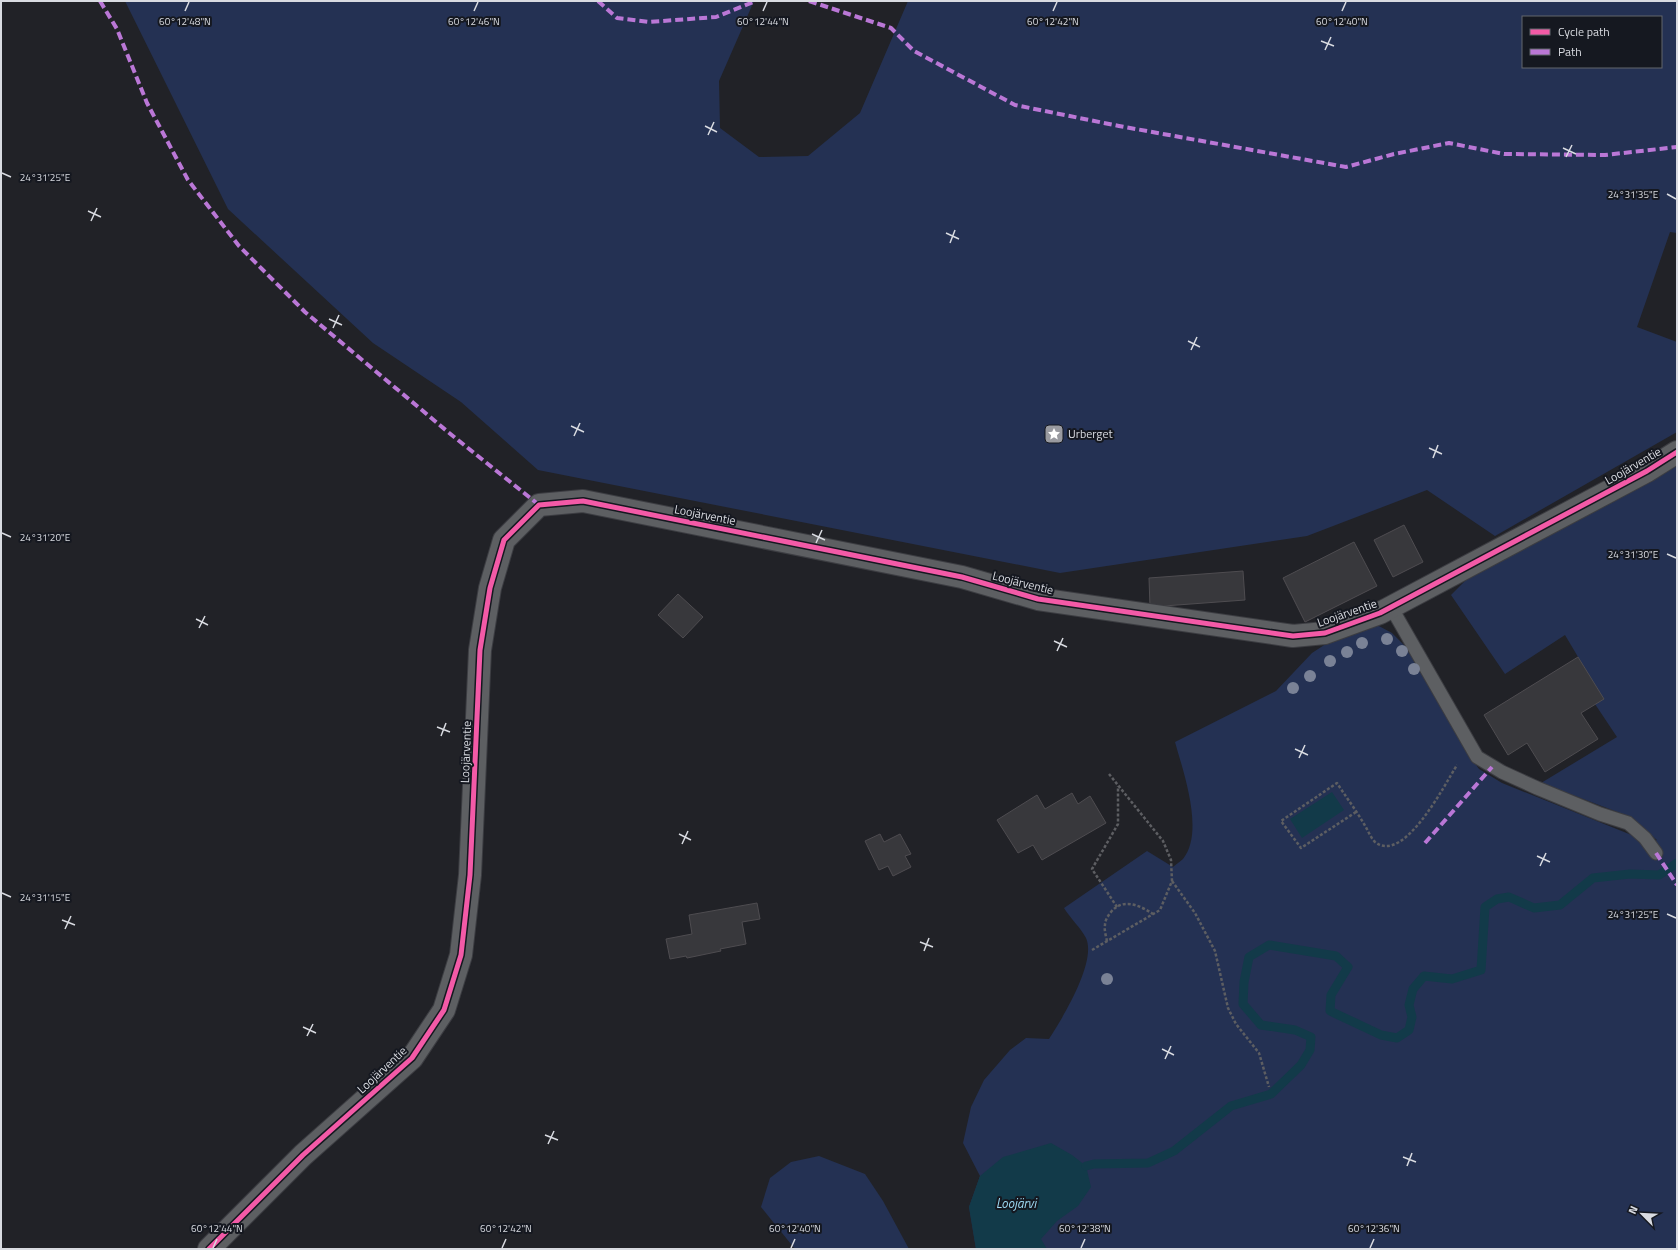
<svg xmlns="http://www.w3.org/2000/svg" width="1678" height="1250" viewBox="0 0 1678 1250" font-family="'Titillium Web',sans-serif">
<rect width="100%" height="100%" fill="#212227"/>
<g fill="#243153" fill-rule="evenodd">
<path d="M125 1H754L719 81 720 128 759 157 808 156 860 113 908 1H1677V233L1670 232 1637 327 1677 342V432L1495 536 1427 490 1307 536 1060 573 538 470 461 402 373 343 228 209ZM1523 17H1661V67H1523Z"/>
<path d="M1677 462V1249H976L969 1207 980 1176 963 1143 971 1107 984 1080 1010 1050 1026 1038 1049 1039C1062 1019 1097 962 1086 938 1080 927 1070 918 1064 908L1147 851 1173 867C1176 864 1180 862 1183 859 1205 832 1183 771 1175 742L1276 691 1312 653 1338 636 1377 625 1392 633 1406 647 1472 759 1479 769 1502 783 1634 836 1643 845 1657 840 1628 816 1541 783 1617 737 1595 704 1603 699 1565 635 1505 674 1451 595 1472 574Z"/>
<polygon points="819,1156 865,1174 883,1201 909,1249 795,1249 761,1207 770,1178 791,1162"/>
</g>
<g fill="#123a49">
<polygon points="1332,792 1344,810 1302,838 1290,819"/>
<polygon points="1051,1143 1072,1155 1086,1166 1091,1187 1078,1206 1057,1221 1041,1239 1047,1249 976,1249 969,1207 980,1176 1003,1157"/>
</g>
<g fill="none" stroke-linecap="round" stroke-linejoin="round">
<polyline stroke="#123a49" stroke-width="9" points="1086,1166 1094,1164 1148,1163 1174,1151 1231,1106 1271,1094 1301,1065 1310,1050 1311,1037 1295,1030 1261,1025 1243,1004 1244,982 1249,957 1269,945 1336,956 1348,967 1331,995 1330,1011 1381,1035 1397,1038 1409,1030 1412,1017 1409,1005 1413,989 1424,976 1452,979 1481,970 1485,907 1497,899 1509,897 1534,908 1560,905 1593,878 1630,874 1659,875 1677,863"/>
</g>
<g fill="#38383c" stroke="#4e4c50">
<polygon points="1404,525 1423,562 1393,577 1374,540"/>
<polygon points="1354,542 1377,586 1305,622 1283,578"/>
<polygon points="1243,571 1245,600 1150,607 1149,578"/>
<polygon points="678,594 703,617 683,638 658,615"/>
<polygon points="1578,657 1604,699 1581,713 1598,739 1545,772 1527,743 1508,755 1484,715"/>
<polygon points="1072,793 1078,804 1090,796 1106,823 1042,860 1033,845 1018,853 997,820 1037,795 1045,809"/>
<polygon points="880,834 884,842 900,834 911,854 905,856 911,867 893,876 888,866 879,870 865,841"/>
<polygon points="757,903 760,919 742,922 746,944 720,949 721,951 687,958 686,956 670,959 666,939 692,934 689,915"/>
</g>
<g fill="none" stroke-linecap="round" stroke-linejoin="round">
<defs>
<polyline id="lane" points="1391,607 1477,757 1502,772 1537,788 1600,814 1628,823 1645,838 1656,853"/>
<polyline id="street" points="209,1249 303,1155 412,1058 444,1010 461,955 470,875 480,650 490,588 504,540 539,505 583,501 962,577 1038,599 1293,636 1325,633 1380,613 1647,471 1677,452"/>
</defs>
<use href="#lane" stroke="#3c3d42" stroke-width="15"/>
<use href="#street" stroke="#3c3d42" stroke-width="24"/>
<g stroke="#5d5e62" stroke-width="2.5" stroke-dasharray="3 2" stroke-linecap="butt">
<path d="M1356 812 1301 848 1281 821 1337 783C1346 797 1356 810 1364 824 1368 830 1370 837 1375 842 1404 865 1445 784 1457 765"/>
<polyline points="1172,881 1195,913 1215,951 1228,1008 1236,1024 1259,1053 1269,1087"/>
<polyline points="1117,907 1092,869 1118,824 1118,786"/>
<path d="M1107 941C1106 936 1104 930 1105 925 1105 920 1108 916 1111 912 1123 897 1141 906 1153 914"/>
<polyline points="1092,950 1160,910 1172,881 1171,860 1163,841 1109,774"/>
</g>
<use href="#lane" stroke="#5d5f62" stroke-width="13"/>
<use href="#street" stroke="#5d5f62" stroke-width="22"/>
<g stroke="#ba77d6" stroke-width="4" stroke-dasharray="8 4" stroke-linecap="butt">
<polyline points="100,1 117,29 147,103 188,180 239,246 305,312 448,432 539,505"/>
<polyline points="598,1 617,18 649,22 716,17 756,1"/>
<polyline points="809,1 891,28 914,51 1015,105 1119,126 1346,167 1394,154 1449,143 1504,154 1605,155 1677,147"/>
<polyline points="1425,843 1492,767"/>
<polyline points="1656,853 1677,885"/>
</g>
<defs>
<polyline id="cycleway" points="209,1249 303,1155 412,1058 444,1010 461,955 470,875 480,650 490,588 504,540 539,505 583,501 962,577 1038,599 1293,636 1325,633 1380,613 1647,471 1677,452"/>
</defs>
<use href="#cycleway" stroke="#151820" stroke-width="8"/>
<use href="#cycleway" stroke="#f35aa7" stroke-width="5"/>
</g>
<g fill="#7a8296">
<circle cx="1387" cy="639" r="6"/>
<circle cx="1362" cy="643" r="6"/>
<circle cx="1402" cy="651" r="6"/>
<circle cx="1347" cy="652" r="6"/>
<circle cx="1330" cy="661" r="6"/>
<circle cx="1414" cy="669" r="6"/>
<circle cx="1310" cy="676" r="6"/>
<circle cx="1293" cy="688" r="6"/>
<circle cx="1107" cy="979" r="6"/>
</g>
<path fill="none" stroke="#d9dbe1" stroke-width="1.5" d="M185 11 189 2M474 11 478 2M763 11 767 2M1053 11 1057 2M1342 11 1346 2M1321 41 1334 46M1325 50 1331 37M705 126 717 132M708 135 714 122M1563 148 1576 154M1566 157 1572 145M2 173 11 177M1667 194 1676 199M88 211 101 217M91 221 97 208M946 233 959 239M950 243 955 230M329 319 342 325M333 328 339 315M1188 341 1200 347M1191 350 1197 337M571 426 584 432M574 436 580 423M1429 448 1442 454M1433 458 1438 445M2 533 11 537M812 534 825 540M816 543 822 530M1667 554 1676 558M196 619 208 625M199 628 205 616M1054 641 1067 647M1057 651 1063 638M437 727 450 732M441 736 446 723M1295 749 1308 755M1299 758 1305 745M679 834 691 840M682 844 688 831M1537 856 1550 862M1540 866 1546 853M2 893 11 897M1667 914 1676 918M62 920 75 925M65 929 71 916M920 942 933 947M924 951 929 938M303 1027 316 1033M307 1036 313 1024M1162 1049 1174 1055M1165 1059 1171 1046M545 1135 558 1140M548 1144 554 1131M1403 1157 1416 1162M1407 1166 1412 1153M213 1248 217 1239M502 1248 506 1239M791 1248 795 1239M1081 1248 1085 1239M1370 1248 1374 1239"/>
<defs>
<symbol id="sight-square" viewBox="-11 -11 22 22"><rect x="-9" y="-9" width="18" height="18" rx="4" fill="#999aa0" stroke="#151820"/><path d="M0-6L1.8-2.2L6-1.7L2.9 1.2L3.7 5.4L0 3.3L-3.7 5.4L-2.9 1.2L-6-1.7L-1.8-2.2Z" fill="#fff"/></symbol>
</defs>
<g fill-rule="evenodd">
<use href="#sight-square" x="1043" y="423" width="22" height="22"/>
</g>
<g text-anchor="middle" stroke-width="4" stroke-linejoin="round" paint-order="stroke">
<g font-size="12" fill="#d9dbe1" stroke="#151820" text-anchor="start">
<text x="1068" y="438">Urberget</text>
</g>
<g font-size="12" fill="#d9dbe1" stroke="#151820">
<text transform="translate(1633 466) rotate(-30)" y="4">Loojärventie</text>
<text transform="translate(705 515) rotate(11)" y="4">Loojärventie</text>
<text transform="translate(1023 583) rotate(14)" y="4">Loojärventie</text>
<text transform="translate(1347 613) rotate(-19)" y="4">Loojärventie</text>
<text transform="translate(466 752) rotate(-88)" y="4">Loojärventie</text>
<text transform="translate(382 1070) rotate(-43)" y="4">Loojärventie</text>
</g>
<g font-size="13" font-style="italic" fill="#9edbf5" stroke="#151820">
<text x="1016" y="1208">Loojärvi</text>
</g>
</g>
<g font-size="10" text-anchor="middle" fill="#d9dbe1" stroke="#151820" stroke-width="4" stroke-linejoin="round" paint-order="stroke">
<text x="185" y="25">60°12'48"N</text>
<text x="474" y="25">60°12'46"N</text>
<text x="763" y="25">60°12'44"N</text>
<text x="1053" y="25">60°12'42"N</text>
<text x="1342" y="25">60°12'40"N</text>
<text x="45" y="181">24°31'25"E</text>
<text x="1633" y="198">24°31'35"E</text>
<text x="45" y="541">24°31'20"E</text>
<text x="1633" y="558">24°31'30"E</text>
<text x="45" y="901">24°31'15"E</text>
<text x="1633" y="918">24°31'25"E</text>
<text x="217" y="1232">60°12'44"N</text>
<text x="506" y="1232">60°12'42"N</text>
<text x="795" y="1232">60°12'40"N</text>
<text x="1085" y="1232">60°12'38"N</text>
<text x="1374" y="1232">60°12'36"N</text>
</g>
<rect width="1678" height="1250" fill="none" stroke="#d9dbe1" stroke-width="4"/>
<rect x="1522" y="16" width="140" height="52" fill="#151820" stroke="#63666d"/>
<rect x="1530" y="29" width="20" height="6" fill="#f35aa7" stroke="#63666d"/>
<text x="1558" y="36" font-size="12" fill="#d9dbe1">Cycle path</text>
<rect x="1530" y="49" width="20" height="6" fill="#ba77d6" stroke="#63666d"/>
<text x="1558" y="56" font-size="12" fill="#d9dbe1">Path</text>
<g transform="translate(1642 1214) rotate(294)" stroke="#151820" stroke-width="3" paint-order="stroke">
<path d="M0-3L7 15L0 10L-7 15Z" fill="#d9dbe1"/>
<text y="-6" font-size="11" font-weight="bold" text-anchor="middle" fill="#d9dbe1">N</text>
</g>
</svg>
